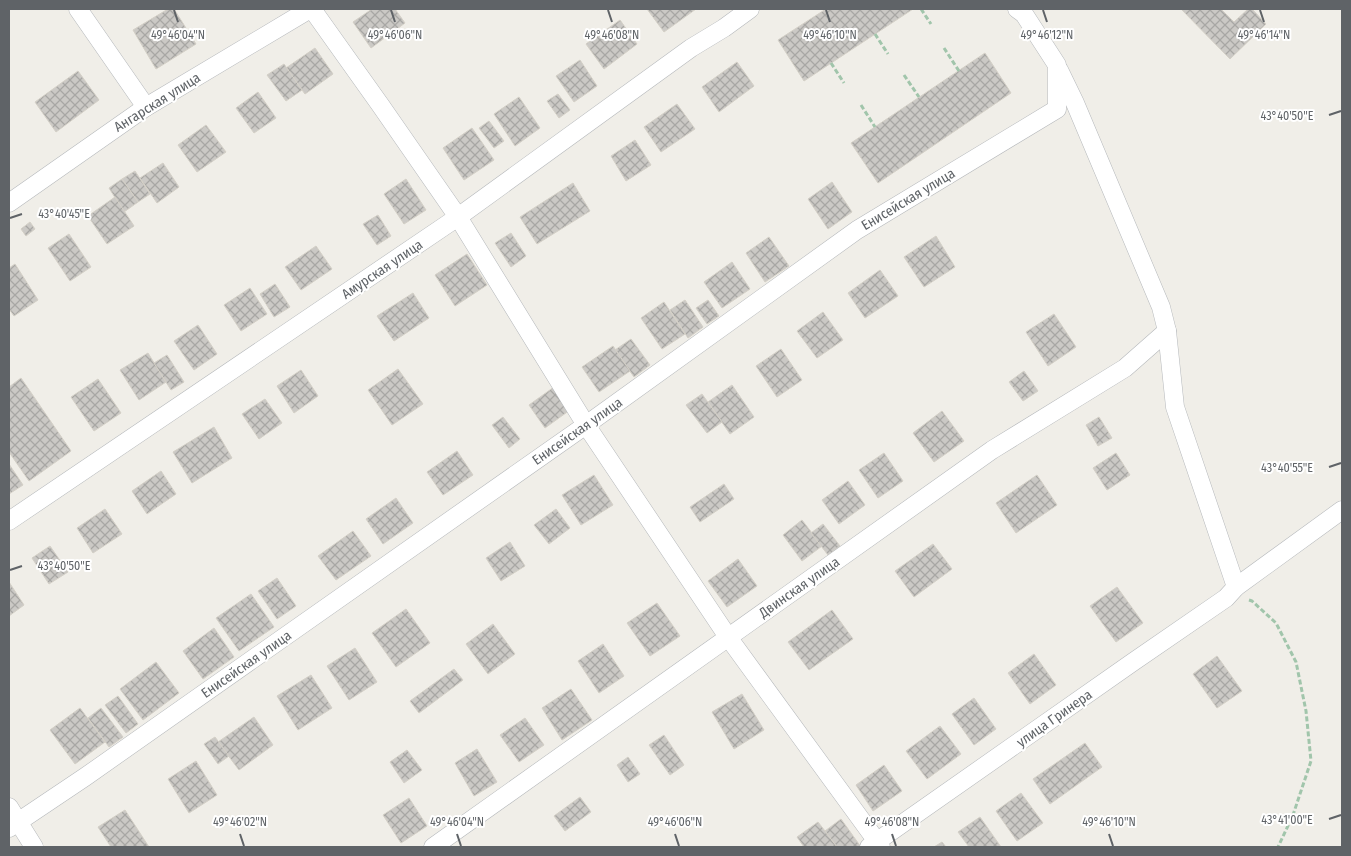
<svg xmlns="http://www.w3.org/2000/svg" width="1351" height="856" viewBox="0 0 1351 856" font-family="'Fira Sans Condensed',sans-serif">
<defs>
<pattern id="building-cross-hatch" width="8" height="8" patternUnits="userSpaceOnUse" patternTransform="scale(1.25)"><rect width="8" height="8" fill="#cbc9c5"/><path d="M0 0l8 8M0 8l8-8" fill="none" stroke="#a8a7a4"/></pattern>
</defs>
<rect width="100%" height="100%" fill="#f0eee8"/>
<g fill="url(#building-cross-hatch)" stroke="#d4d0c7">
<polygon points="168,9 174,9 196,44 156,69 133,30"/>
<polygon points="372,9 395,9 405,23 371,48 353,22"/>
<polygon points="647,9 696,9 664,32"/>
<polygon points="826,9 913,9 804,81 778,40"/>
<polygon points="1181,9 1221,9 1234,22 1248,9 1252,9 1266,24 1230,59"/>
<polygon points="620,20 637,44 604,69 586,44"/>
<polygon points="315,48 333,74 305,94 286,68"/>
<polygon points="985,53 1011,93 878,183 851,143"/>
<polygon points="580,60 597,86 574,102 556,76"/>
<polygon points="737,62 754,86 719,112 702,87"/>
<polygon points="284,64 302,90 286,101 267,75"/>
<polygon points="78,71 99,100 56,132 35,102"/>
<polygon points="258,92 276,118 254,133 236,108"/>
<polygon points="558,94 570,110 559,118 547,101"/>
<polygon points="519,97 540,128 515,146 494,114"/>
<polygon points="677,104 695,129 661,152 644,127"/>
<polygon points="489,121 504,141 494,148 479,128"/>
<polygon points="206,125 226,152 197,172 178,145"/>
<polygon points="472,128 494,160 464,180 443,148"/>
<polygon points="635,140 651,165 626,181 611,156"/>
<polygon points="163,163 179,187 157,203 140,178"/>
<polygon points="135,171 150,194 138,202 122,179"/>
<polygon points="122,179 138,202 124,212 109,188"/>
<polygon points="406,179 426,210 404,224 384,194"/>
<polygon points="832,182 852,212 828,229 808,199"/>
<polygon points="573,183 590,211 537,244 520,217"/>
<polygon points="115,197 134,226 107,244 88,216"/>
<polygon points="378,215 391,236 377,245 363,224"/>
<polygon points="30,222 35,229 26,236 21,229"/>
<polygon points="511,233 526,256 511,267 495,243"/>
<polygon points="69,234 91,267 70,281 48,248"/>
<polygon points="936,236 955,267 924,287 904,257"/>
<polygon points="769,237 789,266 765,282 746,253"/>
<polygon points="316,246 332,269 301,290 285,267"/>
<polygon points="467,254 487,285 455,306 435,275"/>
<polygon points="732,262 750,289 722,308 704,282"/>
<polygon points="15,264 38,300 14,316 9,309 9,268"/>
<polygon points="880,270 898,296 865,318 848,293"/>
<polygon points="275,284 290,307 274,317 260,294"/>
<polygon points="250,288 267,314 241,331 224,305"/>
<polygon points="413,293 429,318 394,341 377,316"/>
<polygon points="685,300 703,327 688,338 670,310"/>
<polygon points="708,300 719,316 707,324 696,308"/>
<polygon points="664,302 685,334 662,349 641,318"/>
<polygon points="823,312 843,340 817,358 797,331"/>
<polygon points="1054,314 1076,347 1048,366 1026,332"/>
<polygon points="198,325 217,354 194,370 174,341"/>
<polygon points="631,339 650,365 634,377 615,350"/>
<polygon points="613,346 630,371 599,392 582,367"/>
<polygon points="781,349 802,380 777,397 756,366"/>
<polygon points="148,353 166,382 139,400 120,370"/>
<polygon points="167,355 184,382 171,390 154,363"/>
<polygon points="398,369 423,404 392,425 368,390"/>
<polygon points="301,370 318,396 294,413 277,386"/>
<polygon points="1024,371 1038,391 1023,401 1009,382"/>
<polygon points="21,378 71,451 29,481 9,452 9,387"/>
<polygon points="98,379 121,413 94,431 71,397"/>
<polygon points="732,385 754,417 730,434 708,402"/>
<polygon points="554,387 570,410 545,428 529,405"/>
<polygon points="702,394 722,422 707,433 686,405"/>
<polygon points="265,399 282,423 259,439 242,414"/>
<polygon points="942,411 964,441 934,462 913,433"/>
<polygon points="503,417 520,439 509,448 492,425"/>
<polygon points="1099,417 1112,438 1098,446 1086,425"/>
<polygon points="214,427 232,458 192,483 173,452"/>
<polygon points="457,451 473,475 443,495 427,472"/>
<polygon points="884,453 903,481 878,498 859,470"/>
<polygon points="1116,453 1130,475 1107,490 1093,468"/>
<polygon points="9,464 23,485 9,494"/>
<polygon points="161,471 176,494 147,514 132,491"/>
<polygon points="594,475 613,505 581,525 562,495"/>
<polygon points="1037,475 1057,505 1016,533 996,503"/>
<polygon points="848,481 865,505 839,524 822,500"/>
<polygon points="724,484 734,499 700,522 690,507"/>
<polygon points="396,498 413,523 383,544 366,519"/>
<polygon points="105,509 122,534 93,553 77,528"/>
<polygon points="556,509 570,528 549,544 534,525"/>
<polygon points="802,520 822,546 802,561 783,535"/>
<polygon points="823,524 840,546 828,555 811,533"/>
<polygon points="353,531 371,556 336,580 318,556"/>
<polygon points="510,542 525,566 501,581 486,558"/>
<polygon points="933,544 952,569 914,597 895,571"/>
<polygon points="50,546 68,572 49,584 32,558"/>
<polygon points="738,559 757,586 727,607 708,581"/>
<polygon points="277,578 296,606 277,619 258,591"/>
<polygon points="9,582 24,605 9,616"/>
<polygon points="1117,587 1143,623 1116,642 1090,606"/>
<polygon points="251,594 274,627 239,651 216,618"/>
<polygon points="657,603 680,636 650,656 627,623"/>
<polygon points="406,609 430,643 396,667 372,633"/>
<polygon points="832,610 853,639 809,670 788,642"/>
<polygon points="493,624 515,654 488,674 466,644"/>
<polygon points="214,628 234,657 203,679 183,651"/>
<polygon points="603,644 624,676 599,693 578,661"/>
<polygon points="355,648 377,682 349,700 327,666"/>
<polygon points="1034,654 1056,685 1030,704 1008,673"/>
<polygon points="1217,656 1242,691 1217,708 1193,674"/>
<polygon points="156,662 179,693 143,720 120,689"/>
<polygon points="454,669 463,680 419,713 410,701"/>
<polygon points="311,675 332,708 298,730 277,696"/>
<polygon points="571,689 592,720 562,740 542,708"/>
<polygon points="742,694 764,730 734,749 712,712"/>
<polygon points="118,696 138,724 126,733 105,705"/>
<polygon points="974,698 996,729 974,745 952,714"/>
<polygon points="80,708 105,742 75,764 50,730"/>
<polygon points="101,708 123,737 109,747 88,718"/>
<polygon points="254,717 273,745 239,770 218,742"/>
<polygon points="525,718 544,745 519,762 500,735"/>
<polygon points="940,726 961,754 927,779 906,751"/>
<polygon points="664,735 684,765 670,775 649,745"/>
<polygon points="215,737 229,756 218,764 204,744"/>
<polygon points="1085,743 1102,767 1050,804 1033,779"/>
<polygon points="477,749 497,782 474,796 455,763"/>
<polygon points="407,750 422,770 404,783 390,762"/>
<polygon points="628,757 640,774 628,782 617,765"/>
<polygon points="196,761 217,795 189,813 168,779"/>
<polygon points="884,765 902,791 873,811 856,785"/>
<polygon points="1021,793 1043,823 1017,841 996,811"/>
<polygon points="580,797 591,812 565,831 554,816"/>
<polygon points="409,798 427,826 401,843 383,815"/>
<polygon points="125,810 149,847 111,847 98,827"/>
<polygon points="980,817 1001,847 969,847 958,832"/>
<polygon points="841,819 861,847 837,847 825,831"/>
<polygon points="818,822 825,831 837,847 804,847 797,837"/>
<polygon points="942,842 946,847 934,847"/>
</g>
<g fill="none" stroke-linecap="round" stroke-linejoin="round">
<defs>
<g id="street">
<polyline points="78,9 146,107"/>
<polyline points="312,9 381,106 458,217 586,425 728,637 881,847"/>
<polyline points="1059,70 1075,103 1161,307 1167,331 1175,407 1236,587"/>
<polyline points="9,203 146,107 310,9"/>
<polyline points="9,521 458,217 691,48 724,28 750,9"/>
<polyline points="9,807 34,847"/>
<polyline points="9,828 85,777 586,425 857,230 1057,109 1057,65 1024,14 1017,9"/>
<polyline points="433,847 992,450 1125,368 1167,331"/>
<polyline points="869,847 1133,662 1226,598 1236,587 1342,510"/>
</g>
</defs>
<use href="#street" stroke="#b5b8bb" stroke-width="19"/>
<g stroke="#a1c5ab" stroke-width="3" stroke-dasharray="5 2.5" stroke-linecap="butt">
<polyline points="921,9 931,24"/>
<polyline points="875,34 888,54"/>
<polyline points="944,48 959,71"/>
<polyline points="831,63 844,83"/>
<polyline points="904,75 919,97"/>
<polyline points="861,105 875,127"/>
<polyline points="1249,600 1252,601 1276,623 1296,662 1306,711 1311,761 1293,815 1278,847"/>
</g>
<use href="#street" stroke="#fff" stroke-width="18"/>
</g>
<path fill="none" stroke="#5f6367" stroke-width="2" d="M174 10 178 22M391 10 395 22M608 10 612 22M826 10 830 22M1043 10 1047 22M1260 10 1264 22M1329 115 1341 111M10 218 22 214M1329 467 1341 463M10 570 22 566M1329 819 1341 815M240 834 244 846M457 834 461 846M675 834 679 846M892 834 896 846M1109 834 1113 846"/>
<g text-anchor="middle" stroke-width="4" stroke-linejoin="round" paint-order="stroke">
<g font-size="14" fill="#5f6367" stroke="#fff">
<text transform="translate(157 102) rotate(-32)" y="5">Ангарская улица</text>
<text transform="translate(908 199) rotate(-31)" y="5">Енисейская улица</text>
<text transform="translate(382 269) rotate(-34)" y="5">Амурская улица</text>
<text transform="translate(577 431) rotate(-35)" y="5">Енисейская улица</text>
<text transform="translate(799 587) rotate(-35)" y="5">Двинская улица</text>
<text transform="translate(246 664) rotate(-35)" y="5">Енисейская улица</text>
<text transform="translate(1054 718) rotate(-35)" y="5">улица Гринера</text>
</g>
</g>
<g font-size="12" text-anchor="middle" fill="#5f6367" stroke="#fff" stroke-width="4" stroke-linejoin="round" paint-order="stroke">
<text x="178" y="39">49°46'04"N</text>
<text x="395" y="39">49°46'06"N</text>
<text x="1047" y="39">49°46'12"N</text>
<text x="1264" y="39">49°46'14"N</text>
<text x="612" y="39">49°46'08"N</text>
<text x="830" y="39">49°46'10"N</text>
<text x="1287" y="120">43°40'50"E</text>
<text x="64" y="218">43°40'45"E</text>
<text x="1287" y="472">43°40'55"E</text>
<text x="64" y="570">43°40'50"E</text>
<text x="1287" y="824">43°41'00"E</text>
<text x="240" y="826">49°46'02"N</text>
<text x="457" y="826">49°46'04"N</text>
<text x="675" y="826">49°46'06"N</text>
<text x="892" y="826">49°46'08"N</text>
<text x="1109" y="826">49°46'10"N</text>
</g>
<rect width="1351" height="856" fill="none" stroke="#5f6367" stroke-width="20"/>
</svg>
